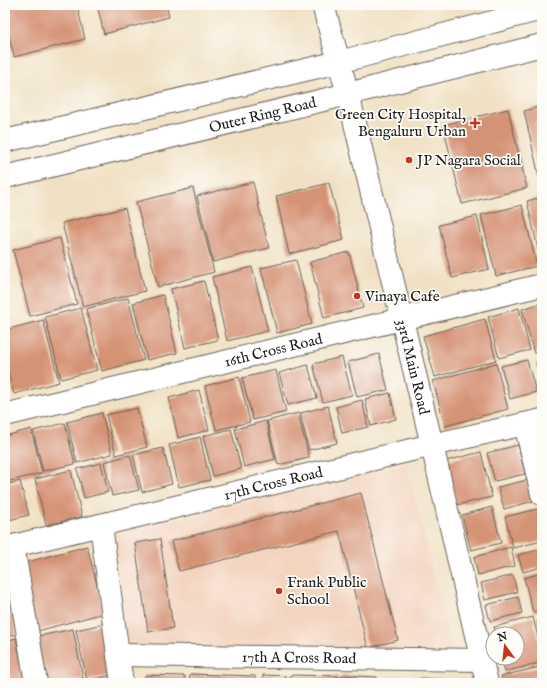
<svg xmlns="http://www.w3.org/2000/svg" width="547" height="688" viewBox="0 0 547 688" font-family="'IM FELL English',serif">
<rect width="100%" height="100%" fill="#fdfcf7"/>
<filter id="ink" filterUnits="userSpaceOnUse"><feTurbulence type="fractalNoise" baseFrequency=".025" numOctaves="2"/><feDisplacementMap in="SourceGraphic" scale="8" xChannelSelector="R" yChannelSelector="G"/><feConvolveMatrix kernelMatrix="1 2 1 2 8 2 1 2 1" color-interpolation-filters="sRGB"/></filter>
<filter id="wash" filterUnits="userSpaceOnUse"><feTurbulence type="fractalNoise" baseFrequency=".012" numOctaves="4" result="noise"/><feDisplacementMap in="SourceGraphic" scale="16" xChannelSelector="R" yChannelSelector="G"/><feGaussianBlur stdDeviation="0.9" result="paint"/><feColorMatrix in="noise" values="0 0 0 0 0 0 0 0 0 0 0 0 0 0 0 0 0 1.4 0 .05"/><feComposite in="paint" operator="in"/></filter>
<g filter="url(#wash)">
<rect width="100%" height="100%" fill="#f1e1c4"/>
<polygon fill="#f3d4bf" points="407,464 452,652 127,649 115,534"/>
<g id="blocks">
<g fill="#d59376">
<polygon points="5,5 77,5 85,39 14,57 5,19"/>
<polygon points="97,5 166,5 169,17 104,34"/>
<polygon points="542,106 542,185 541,185 524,111"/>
<polygon points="508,109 527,188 462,204 443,125"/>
<polygon points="253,182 269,248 213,262 197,196"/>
<polygon points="329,183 344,240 289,254 276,196"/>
<polygon points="193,188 214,272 158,287 136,202"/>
<polygon points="542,197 542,262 541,262 527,201"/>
<polygon points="522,205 537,266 496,276 481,215"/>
<polygon points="125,208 145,291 83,307 62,223"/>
<polygon points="477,216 489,269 452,278 439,225"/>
<polygon points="60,238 77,304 30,316 13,250"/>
<polygon points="349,252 363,308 324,318 310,262"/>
<polygon points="296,260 312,324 277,333 261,268"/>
<polygon points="252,267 268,331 227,341 212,277"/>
<polygon points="204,281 218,340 185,348 171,289"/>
<polygon points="163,295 177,353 147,360 133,303"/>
<polygon points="128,298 144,360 102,371 86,309"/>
<polygon points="542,303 542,351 534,353 522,309"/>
<polygon points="81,308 97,370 61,379 45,317"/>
<polygon points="519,308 530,350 499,358 488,317"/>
<polygon points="485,319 496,360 435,377 423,336"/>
<polygon points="43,320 59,382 14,394 5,361 5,330"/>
<polygon points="379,354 388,390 357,397 348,362"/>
<polygon points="342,357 352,395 323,402 313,364"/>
<polygon points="527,360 536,392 510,399 501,366"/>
<polygon points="542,362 542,383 536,363"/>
<polygon points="496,363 508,409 445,426 433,381"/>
<polygon points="308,365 317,398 288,405 279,373"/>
<polygon points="276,370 286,412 253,420 242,378"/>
<polygon points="239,377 250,422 216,430 205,386"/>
<polygon points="199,390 209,430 178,438 169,398"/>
<polygon points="390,393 396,419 371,426 365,399"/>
<polygon points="362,400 368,427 342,433 336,407"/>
<polygon points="328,406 337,443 309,450 300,413"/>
<polygon points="137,408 147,447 116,455 106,415"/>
<polygon points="102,413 112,454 77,463 67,422"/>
<polygon points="298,413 309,458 278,465 267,421"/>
<polygon points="266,421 275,459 244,467 235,429"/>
<polygon points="65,423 75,464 43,471 33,431"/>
<polygon points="31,429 42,473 6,482 5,476 5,436"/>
<polygon points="231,429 241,469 213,476 203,436"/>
<polygon points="200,437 210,480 179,487 169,445"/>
<polygon points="518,445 525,474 495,481 487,453"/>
<polygon points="163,448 172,484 142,492 133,455"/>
<polygon points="481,452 492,497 457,505 446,461"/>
<polygon points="130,455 139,490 112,496 104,462"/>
<polygon points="101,463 108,492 84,498 77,469"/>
<polygon points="71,470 82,517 46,525 35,479"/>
<polygon points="532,479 537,500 504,509 498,487"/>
<polygon points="20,481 29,515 5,521 5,485"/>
<polygon points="361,493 398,640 368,648 339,531 179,571 171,541"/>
<polygon points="492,507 501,543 471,550 462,515"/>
<polygon points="541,508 542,541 513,548 505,517"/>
<polygon points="160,539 173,628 148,632 135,543"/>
<polygon points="87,546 104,613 34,632 16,565"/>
<polygon points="511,547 515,566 478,575 474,557"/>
<polygon points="542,549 542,567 523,572 518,555"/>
<polygon points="542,573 542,610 533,612 524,578"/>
<polygon points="513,575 517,592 485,600 481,583"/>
<polygon points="6,581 17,634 5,637 5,582"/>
<polygon points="518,597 522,613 490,621 486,605"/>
<polygon points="533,617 542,653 542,662 505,672 502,658 517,658 517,634 496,634 494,627"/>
<polygon points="542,620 542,638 541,638 537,621"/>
<polygon points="103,624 115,674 87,681 76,630"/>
<polygon points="73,629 83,678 62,683 45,683 35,637"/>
<polygon points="16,638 25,681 15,683 5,683 5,641"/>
<polygon points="540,667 542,675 542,683 503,683 501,676"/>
<polygon points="190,674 255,676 255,683 189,683"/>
<polygon points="145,675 185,676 185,683 145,683"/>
<polygon points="263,675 286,676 286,683 263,683"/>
<polygon points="290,675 338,676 338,683 290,683"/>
<polygon points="341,675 377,677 377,683 341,683"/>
<polygon points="114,678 115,683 90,683 90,682"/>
<polygon points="420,678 456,680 456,683 420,683"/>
<polygon points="389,679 413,680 412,683 389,683"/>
</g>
</g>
</g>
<g filter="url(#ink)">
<use href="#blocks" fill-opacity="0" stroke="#676157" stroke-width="1"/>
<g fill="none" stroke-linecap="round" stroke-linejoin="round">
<defs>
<g id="street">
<path id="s1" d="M5 415 542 285"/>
<polyline points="525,424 542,494"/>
<polyline points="101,525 118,655 122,683"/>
<polyline points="13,546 36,683"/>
<path id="s2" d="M5 548 432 445 542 420"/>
<path id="s3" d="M118 655 481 660"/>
</g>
<g id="secondary">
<path id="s4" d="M323 5 339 62 348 94 432 445 487 683"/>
</g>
<g id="highway">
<polyline points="5,141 339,62 542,9"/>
<path id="s5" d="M5 177 348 94 542 45"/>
</g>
</defs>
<use href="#street" stroke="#676157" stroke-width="24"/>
<use href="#secondary" stroke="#676157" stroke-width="24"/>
<use href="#highway" stroke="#676157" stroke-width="24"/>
<use href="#street" stroke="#fff" stroke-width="22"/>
<use href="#secondary" stroke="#fff" stroke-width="22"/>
<use href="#highway" stroke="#fff" stroke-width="22"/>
</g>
</g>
<g fill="#c8321e" stroke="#fdfcf7" stroke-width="1.5">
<path d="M473 117h4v4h4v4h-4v4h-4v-4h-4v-4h4z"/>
<circle cx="409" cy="160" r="4"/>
<circle cx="357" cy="296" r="4"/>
<circle cx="279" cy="591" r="4"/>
</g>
<g text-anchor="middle" stroke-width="3.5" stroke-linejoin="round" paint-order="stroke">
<g font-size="15" fill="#1c1c1c" stroke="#fdfcf7" text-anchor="start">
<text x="466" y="119" text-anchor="end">Green City Hospital,<tspan x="466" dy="17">Bengaluru Urban</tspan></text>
<text x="417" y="165">JP Nagara Social</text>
<text x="365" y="301">Vinaya Cafe</text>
<text x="287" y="587">Frank Public<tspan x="287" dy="17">School</tspan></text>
</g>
<g font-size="15" fill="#1c1c1c" stroke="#fdfcf7">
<text dy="5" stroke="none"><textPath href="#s5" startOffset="265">Outer Ring Road</textPath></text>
<text dy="5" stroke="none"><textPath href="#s1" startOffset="276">16th Cross Road</textPath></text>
<text dy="5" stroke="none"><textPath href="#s4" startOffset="373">33rd Main Road</textPath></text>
<text dy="5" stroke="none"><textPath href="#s2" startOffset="276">17th Cross Road</textPath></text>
<text dy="5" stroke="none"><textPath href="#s3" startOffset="181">17th A Cross Road</textPath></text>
</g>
</g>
<rect width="547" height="688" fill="none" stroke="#fdfcf7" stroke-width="20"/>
<g transform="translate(505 646) rotate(345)"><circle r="19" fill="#fdfcf7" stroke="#a3a29f"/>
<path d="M0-3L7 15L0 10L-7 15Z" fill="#c8321e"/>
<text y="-6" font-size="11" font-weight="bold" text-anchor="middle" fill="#1c1c1c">N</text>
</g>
</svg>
